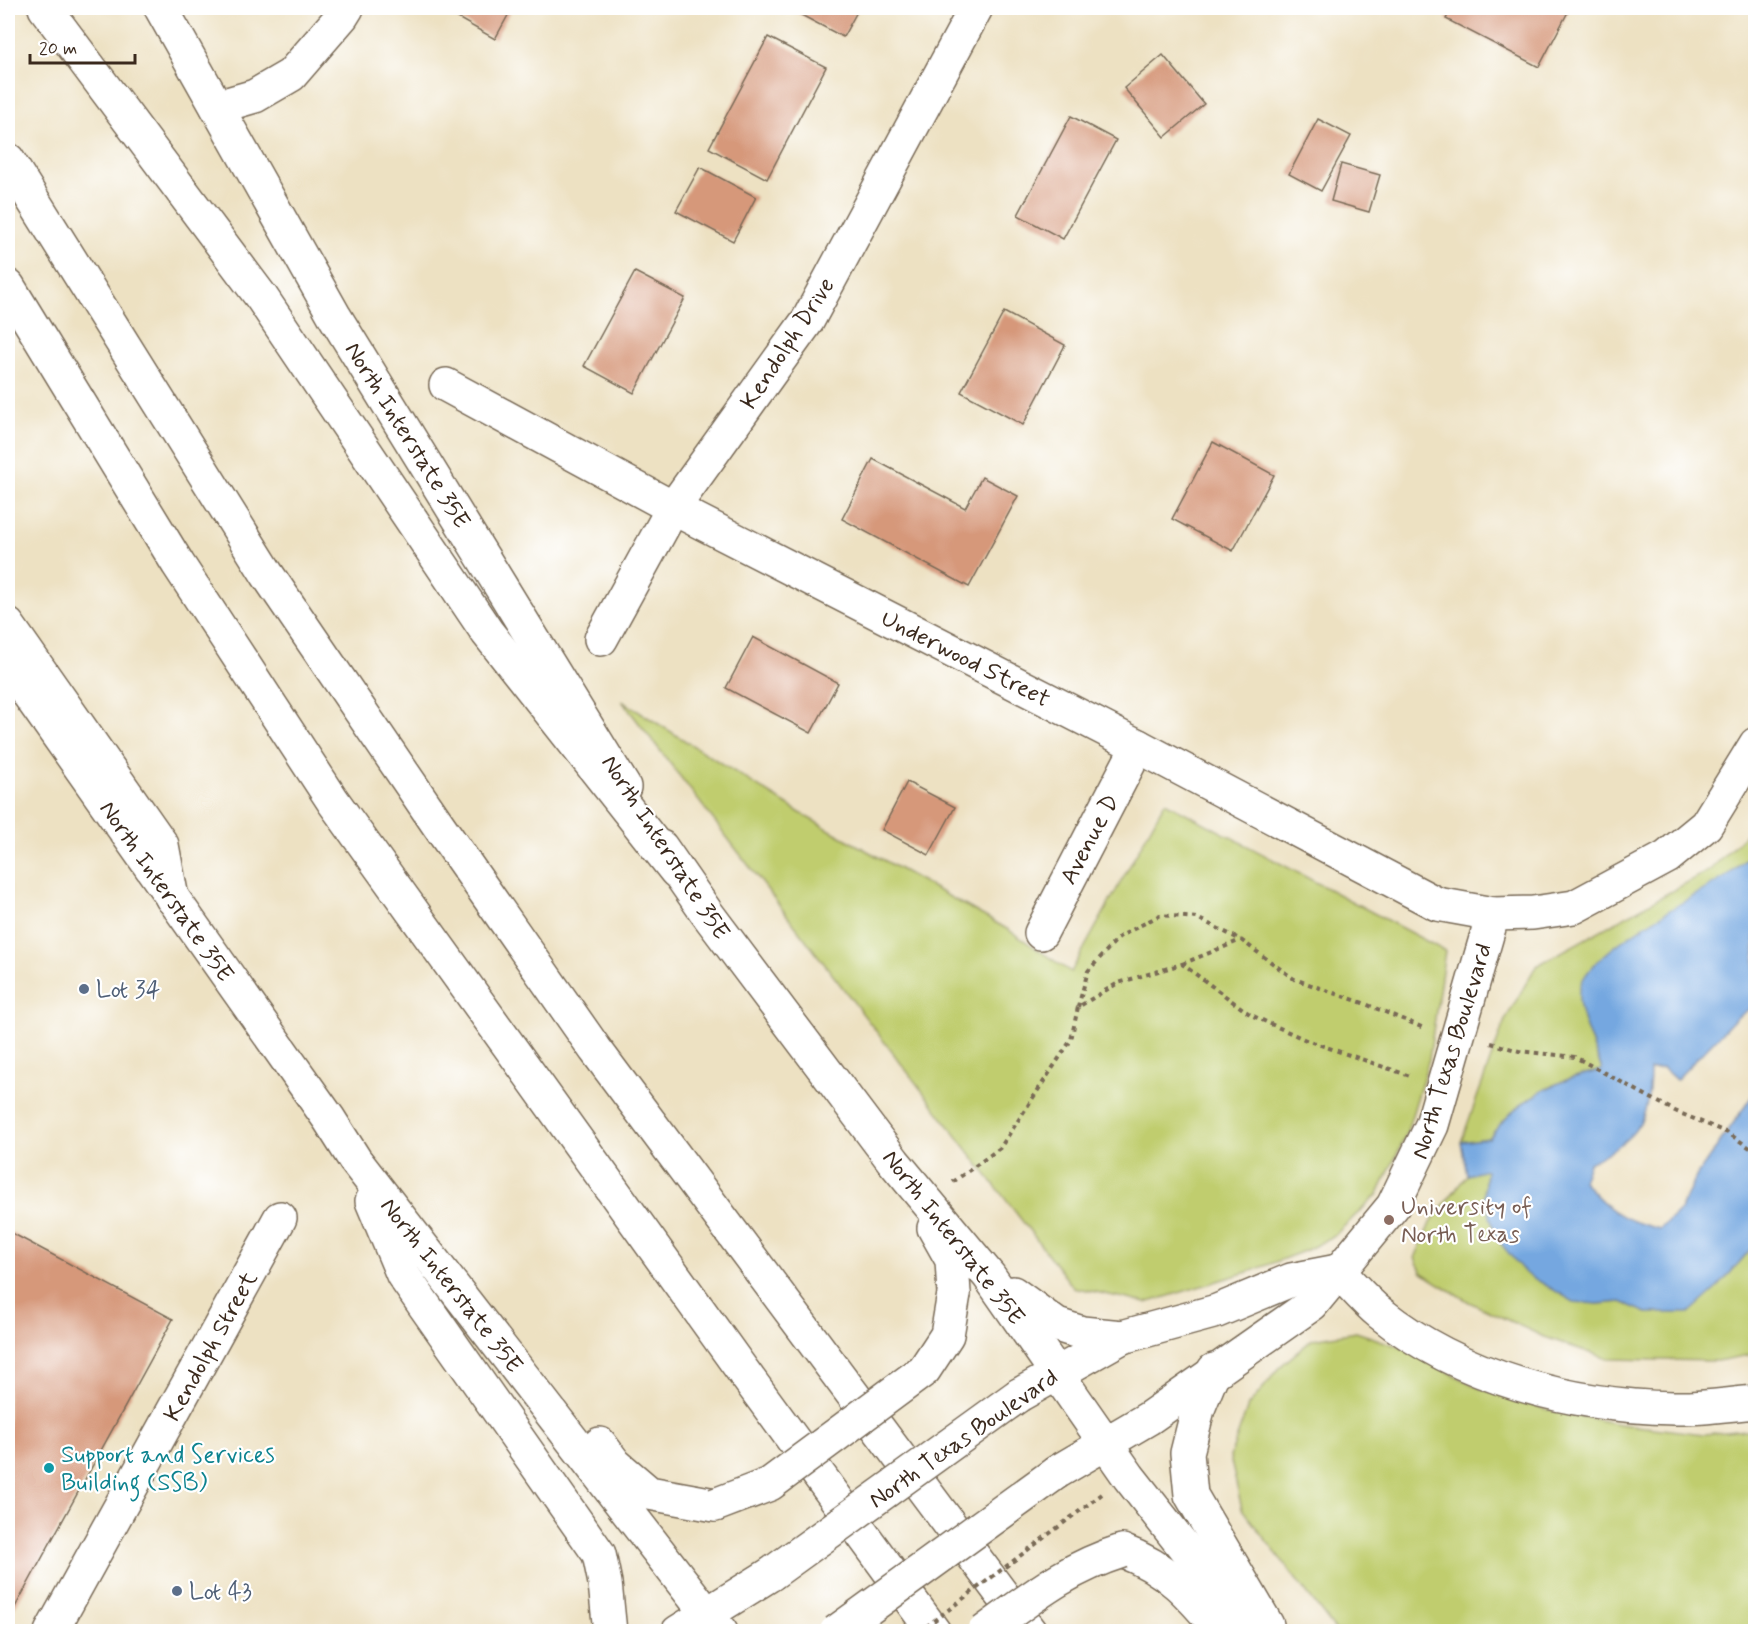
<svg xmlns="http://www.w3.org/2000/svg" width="1763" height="1639" viewBox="0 0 1763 1639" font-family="Mynerve,sans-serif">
<rect width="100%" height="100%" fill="#fff"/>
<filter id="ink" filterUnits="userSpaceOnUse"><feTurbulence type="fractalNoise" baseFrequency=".0167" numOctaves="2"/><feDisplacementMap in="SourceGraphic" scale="12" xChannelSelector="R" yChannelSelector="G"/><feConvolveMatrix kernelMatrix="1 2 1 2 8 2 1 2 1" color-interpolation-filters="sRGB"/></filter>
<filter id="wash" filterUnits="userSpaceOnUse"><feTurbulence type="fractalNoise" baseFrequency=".008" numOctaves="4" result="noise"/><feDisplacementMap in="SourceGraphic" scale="24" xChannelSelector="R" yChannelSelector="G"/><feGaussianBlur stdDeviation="1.35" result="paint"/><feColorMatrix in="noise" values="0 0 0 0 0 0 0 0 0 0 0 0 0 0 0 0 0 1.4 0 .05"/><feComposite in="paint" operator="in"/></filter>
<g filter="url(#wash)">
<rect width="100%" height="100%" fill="#ede1c2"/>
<g fill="#c0cd6e" stroke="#7e7c46" stroke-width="1.5">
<polygon points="622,701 805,816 1007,929 1071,972 1165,802 1445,951 1429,1059 1406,1135 1378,1194 1334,1236 1307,1250 1254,1270 1146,1303 1073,1287"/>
<path d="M1755 825V851L1729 874 1587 1030 1602 1070C1555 1079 1518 1099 1489 1138L1461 1142 1505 1020 1536 966 1710 870Z"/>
<polygon points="1486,1169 1484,1197 1597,1304 1621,1302 1647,1313 1719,1286 1755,1244 1755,1354 1717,1361 1608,1359 1542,1336 1469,1302 1422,1273 1415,1258 1431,1221 1467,1175"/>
<polygon points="1356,1332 1403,1348 1481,1389 1545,1409 1619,1424 1704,1434 1755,1429 1755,1631 1336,1631 1242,1509 1230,1457 1248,1406 1283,1364 1313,1339"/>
</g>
<path fill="#75a7e0" stroke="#58687f" stroke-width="1.5" d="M1755 851V1005L1735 1019 1676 1080 1663 1068 1650 1070C1649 1124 1637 1138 1589 1163L1583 1181C1609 1211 1622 1220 1660 1229L1680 1210 1697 1175 1755 1092V1244L1719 1286 1689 1313H1647L1621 1302 1597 1304 1574 1302 1525 1273 1497 1239 1484 1197 1486 1170 1467 1175 1461 1142 1489 1138C1518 1099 1554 1080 1602 1070 1595 1047 1577 1015 1579 991 1583 952 1696 897 1728 875 1737 868 1746 859 1755 851Z"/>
<g id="blocks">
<g fill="#d6987a">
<polygon points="440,8 512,8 495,39"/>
<polygon points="788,8 859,8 843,37"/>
<polygon points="1452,8 1570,8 1539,67 1446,19"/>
<polygon points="768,37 826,67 767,179 709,148"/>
<polygon points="1163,55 1204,104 1165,137 1124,88"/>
<polygon points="1071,116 1116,140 1063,239 1018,215"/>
<polygon points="1318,119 1351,136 1321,191 1289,174"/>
<polygon points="1341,164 1380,175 1369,212 1331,201"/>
<polygon points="700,167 756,197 733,241 676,211"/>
<polygon points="635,272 685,298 634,393 584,366"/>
<polygon points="1004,312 1065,345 1023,425 961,392"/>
<polygon points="1213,442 1274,475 1233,551 1172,519"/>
<polygon points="873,459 965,508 982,477 1018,496 969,587 842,519"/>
<polygon points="753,637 838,683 811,733 726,688"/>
<polygon points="907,782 955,807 929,855 882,830"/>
<polygon points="8,1231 173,1319 8,1620"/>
</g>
</g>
</g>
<g filter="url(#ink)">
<use href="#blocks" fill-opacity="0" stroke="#796a57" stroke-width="1.5"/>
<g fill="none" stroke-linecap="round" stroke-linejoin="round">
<defs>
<g id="street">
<polyline points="217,107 255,96 291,75 342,16 347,8"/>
<polyline points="446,385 673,508 1138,746 1437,904 1493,914"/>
<polyline points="601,639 673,508 808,320 976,8"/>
<polyline points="1041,933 1138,746"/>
<path d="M1338 1271C1352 1285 1365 1301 1380 1313 1461 1378 1572 1406 1674 1408 1701 1409 1729 1404 1756 1402"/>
<polyline points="51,1632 280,1218"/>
</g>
<g id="secondary">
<polyline points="161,8 335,317 624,787"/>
<polyline points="8,665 329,1119 355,1160 721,1632"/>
<polyline points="661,847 706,912 894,1162 989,1276 1129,1477 1251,1632"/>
<polyline points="372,1201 403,1275 599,1554 605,1583 610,1632"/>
<polyline points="934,1228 952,1260 954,1294"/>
<polyline points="1013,1293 1057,1325 1082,1333 1122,1337"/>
<polyline points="1214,1370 1198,1409 1187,1453 1191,1495 1267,1625"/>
<polyline points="1019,1395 1122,1337 1217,1311 1291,1280 1338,1271"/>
<polyline points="600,1444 615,1464 649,1493 715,1505"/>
<polyline points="1057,1472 1149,1418 1312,1304 1393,1206 1432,1125 1493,914 1533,913 1574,907 1667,857 1706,825 1756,744"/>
<path d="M1122 1551C1168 1568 1191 1595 1222 1632"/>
<polyline points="678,1632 771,1574"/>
</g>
<g id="highway">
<polyline points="45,8 262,298 487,632 676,871"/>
<polyline points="8,160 267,574 439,826 595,1049 1030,1632"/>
<polyline points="8,286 178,564 333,801 742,1370 934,1632"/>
<polyline points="8,625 162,845 172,898"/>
</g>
</defs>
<use href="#street" stroke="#796a57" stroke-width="36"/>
<use href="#secondary" stroke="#796a57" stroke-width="36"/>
<use href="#highway" stroke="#796a57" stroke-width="36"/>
<g stroke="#796a57" stroke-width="4" stroke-dasharray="4.5 4.5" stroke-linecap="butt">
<polyline points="1182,964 1241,940"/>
<polyline points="1078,1007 1088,971 1119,937 1160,915 1197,918 1241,940 1294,979 1363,1003 1424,1028"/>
<polyline points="1491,1043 1519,1051 1575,1057 1675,1111 1728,1133 1756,1152"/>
<polyline points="953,1182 1000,1148 1071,1040 1078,1007 1118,983 1182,964 1251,1015 1306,1040 1410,1076"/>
</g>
<use href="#street" stroke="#fff" stroke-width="33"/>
<use href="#secondary" stroke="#fff" stroke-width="33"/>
<use href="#highway" stroke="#fff" stroke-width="33"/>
<defs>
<g id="secondary-bridge">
<polyline points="715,1505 770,1484 924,1370 947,1335 954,1294"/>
<polyline points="771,1574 1019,1395"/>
<polyline points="836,1632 1057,1472"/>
<path d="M984 1632C1031 1598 1065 1569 1122 1551"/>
</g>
</defs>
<use href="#secondary-bridge" stroke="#796a57" stroke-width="36" stroke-linecap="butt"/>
<polyline stroke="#796a57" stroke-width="4" stroke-dasharray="4.5 4.5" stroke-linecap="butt" points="919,1632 1102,1494"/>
<use href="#secondary-bridge" stroke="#fff" stroke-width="33"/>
</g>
</g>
<g fill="#5c6f8a" stroke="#fff" stroke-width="2">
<circle cx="84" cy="989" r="6"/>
<circle cx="177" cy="1591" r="6"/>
</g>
<circle fill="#8d6e63" stroke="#fff" stroke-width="2" cx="1389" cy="1220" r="6"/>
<circle fill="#0f9aa8" stroke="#fff" stroke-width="2" cx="49" cy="1468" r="6"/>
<g text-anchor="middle" stroke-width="4.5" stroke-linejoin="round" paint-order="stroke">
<g font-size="24" fill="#3b2a1e" stroke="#fff">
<text transform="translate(787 343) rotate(-57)" y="8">Kendolph Drive</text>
<text transform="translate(408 435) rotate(58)" y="8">North Interstate 35E</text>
<text transform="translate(966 658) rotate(27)" y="8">Underwood Street</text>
<text transform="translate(1089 839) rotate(-62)" y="8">Avenue D</text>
<text transform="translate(666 847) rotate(57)" y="8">North Interstate 35E</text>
<text transform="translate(167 891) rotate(55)" y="8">North Interstate 35E</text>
<text transform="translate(1451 1051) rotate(-73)" y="8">North Texas Boulevard</text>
<text transform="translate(954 1237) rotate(52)" y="8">North Interstate 35E</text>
<text transform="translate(452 1285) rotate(52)" y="8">North Interstate 35E</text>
<text transform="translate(210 1346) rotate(-61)" y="8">Kendolph Street</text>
<text transform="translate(963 1438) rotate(-35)" y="8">North Texas Boulevard</text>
</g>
<g font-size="24" fill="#4e5e75" stroke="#fff" text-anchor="start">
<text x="96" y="997">Lot 34</text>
<text x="189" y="1599">Lot 43</text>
</g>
<g font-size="24" fill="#785e54" stroke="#fff" text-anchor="start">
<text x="1401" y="1214">University of<tspan x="1401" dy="28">North Texas</tspan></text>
</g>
<g font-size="24" fill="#0d838f" stroke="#fff" text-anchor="start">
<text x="61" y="1462">Support and Services<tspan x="61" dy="28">Building (SSB)</tspan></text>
</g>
</g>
<rect width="1763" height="1639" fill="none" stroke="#fff" stroke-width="30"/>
<path d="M30 54v9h105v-9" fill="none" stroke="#3b2a1e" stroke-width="3"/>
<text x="39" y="54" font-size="18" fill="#3b2a1e" stroke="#ffffff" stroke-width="4.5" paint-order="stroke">20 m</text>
</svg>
